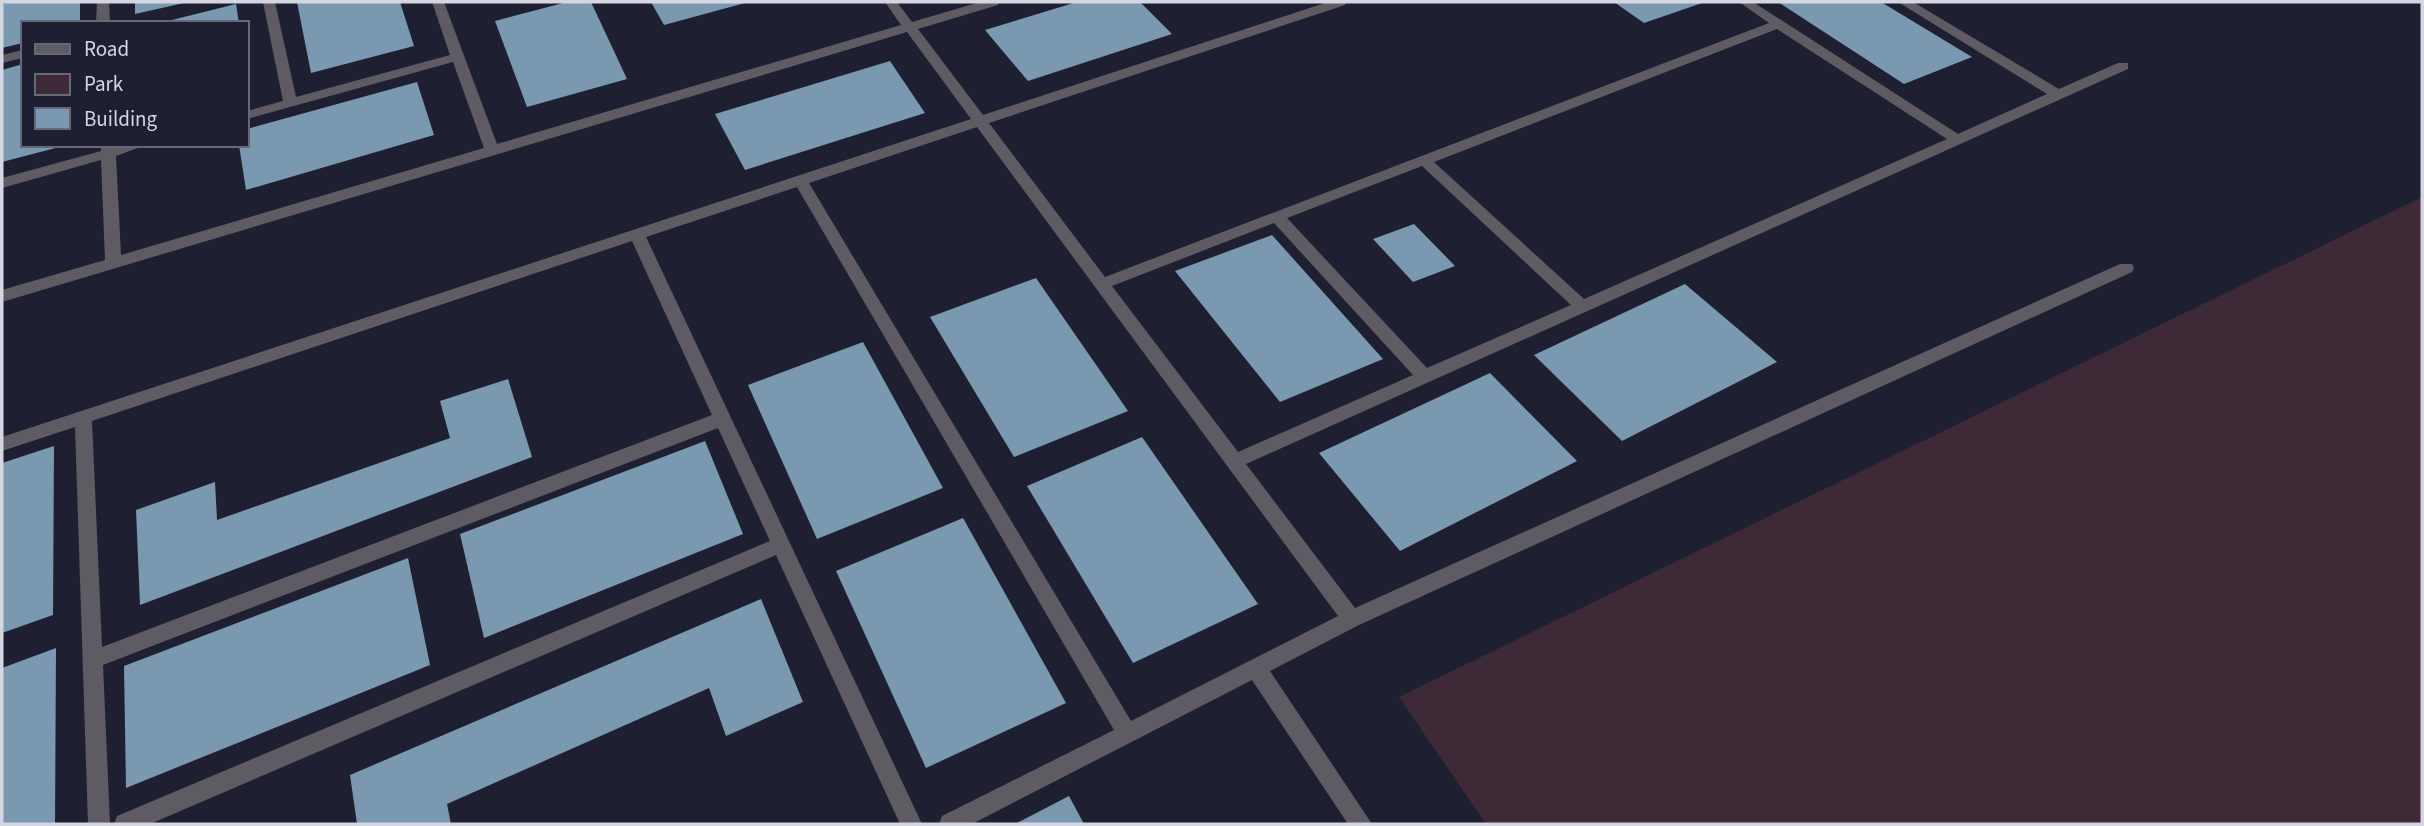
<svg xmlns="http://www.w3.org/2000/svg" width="2424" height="826" viewBox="0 0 2424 826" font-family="'Source Sans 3',sans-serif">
<rect width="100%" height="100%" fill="#1e2031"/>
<polygon fill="#3d2a36" points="2422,197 2422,824 1486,824 1399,697"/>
<g fill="#7b98b1">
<polygon points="10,2 80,2 80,23 23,23 23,43 2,48 2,4"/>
<polygon points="135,2 184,2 184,3 135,14"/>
<polygon points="297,2 400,2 414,46 311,73"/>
<polygon points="567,2 591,2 627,79 527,107 495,21"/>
<polygon points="651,2 745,2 745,3 664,25"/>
<polygon points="1077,2 1140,2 1172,34 1028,81 985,30"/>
<polygon points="1614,2 1705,2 1644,23"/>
<polygon points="1778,2 1881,2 1972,57 1904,84"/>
<polygon points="236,4 239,23 164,23 164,22"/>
<polygon points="890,61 925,113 745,170 715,114"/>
<polygon points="23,64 23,145 63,146 2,162 2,70"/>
<polygon points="417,82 434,135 246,190 239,145 247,145 247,129"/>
<polygon points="1414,224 1455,266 1413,282 1373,239"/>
<polygon points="1272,235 1383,359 1280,402 1175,271"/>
<polygon points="1036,278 1128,411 1014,457 930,317"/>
<polygon points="1685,284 1777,362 1622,441 1534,355"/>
<polygon points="863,342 943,488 817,539 748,385"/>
<polygon points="1490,373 1577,461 1400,551 1319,453"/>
<polygon points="508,379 532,457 140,605 136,510 215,482 217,520 450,438 440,401"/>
<polygon points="1142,437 1258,604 1133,663 1027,486"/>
<polygon points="705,441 743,534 484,638 460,534"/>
<polygon points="54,446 53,615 2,633 2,463"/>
<polygon points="963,518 1066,703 926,768 836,571"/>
<polygon points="408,558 430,665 126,788 124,666"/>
<polygon points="761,599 803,702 726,736 709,688 447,804 451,824 357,824 350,775"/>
<polygon points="56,648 55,824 2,824 2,668"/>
<polygon points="1069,796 1084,824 1015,824"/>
</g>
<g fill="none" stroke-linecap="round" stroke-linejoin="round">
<g fill="#5f5b63" fill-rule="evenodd">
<polygon points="97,2 109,2 110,23 96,23"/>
<path d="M263 2H275L296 97 450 55 432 2H444L497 144 901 25 885 2H897L912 22 980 2H999L998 5 918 29 983 115 1328 2H1346L1345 5 989 123 1105 277 1769 23 1739 2H1753L1958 134 2047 94 1898 2H1913L2059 89 2118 63H2128V69L1246 464 1355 608 2120 264H2132L2134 268 2132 272 1359 625 1270 671 1372 824H1348L1252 680 972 824H939L942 816 1114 730 797 187 646 237 922 824H900L776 555 150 824H114L117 816 770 541 718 428 103 665 110 824H88L75 427 2 451V437L971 119 907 32 2 302V290L105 260 101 160 2 188V178L101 151V145H146L116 156 121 255 484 148 453 62 247 119V111L283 101ZM1777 29 1947 139 1584 299 1434 162ZM977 127 1338 616 1131 721 809 183ZM1422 166 1571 305 1427 368 1287 218ZM1274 223 1413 375 1238 452 1112 286ZM632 241 712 415 102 647 92 421Z"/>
<polygon points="23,50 23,58 2,63 2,55"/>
</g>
</g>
<rect width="2424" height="826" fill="none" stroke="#d4d6e2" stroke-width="7"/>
<rect x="21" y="21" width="228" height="126" fill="#1e2031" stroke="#676978" stroke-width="2"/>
<rect x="35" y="44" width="35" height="10" fill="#5f5b63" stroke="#676978" stroke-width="2"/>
<text x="84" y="56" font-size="21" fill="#d4d6e2">Road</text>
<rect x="35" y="74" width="35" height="21" fill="#3d2a36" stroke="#676978" stroke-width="2"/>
<text x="84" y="91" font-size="21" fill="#d4d6e2">Park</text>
<rect x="35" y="108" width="35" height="21" fill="#7b98b1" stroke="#676978" stroke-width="2"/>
<text x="84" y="126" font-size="21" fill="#d4d6e2">Building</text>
</svg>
